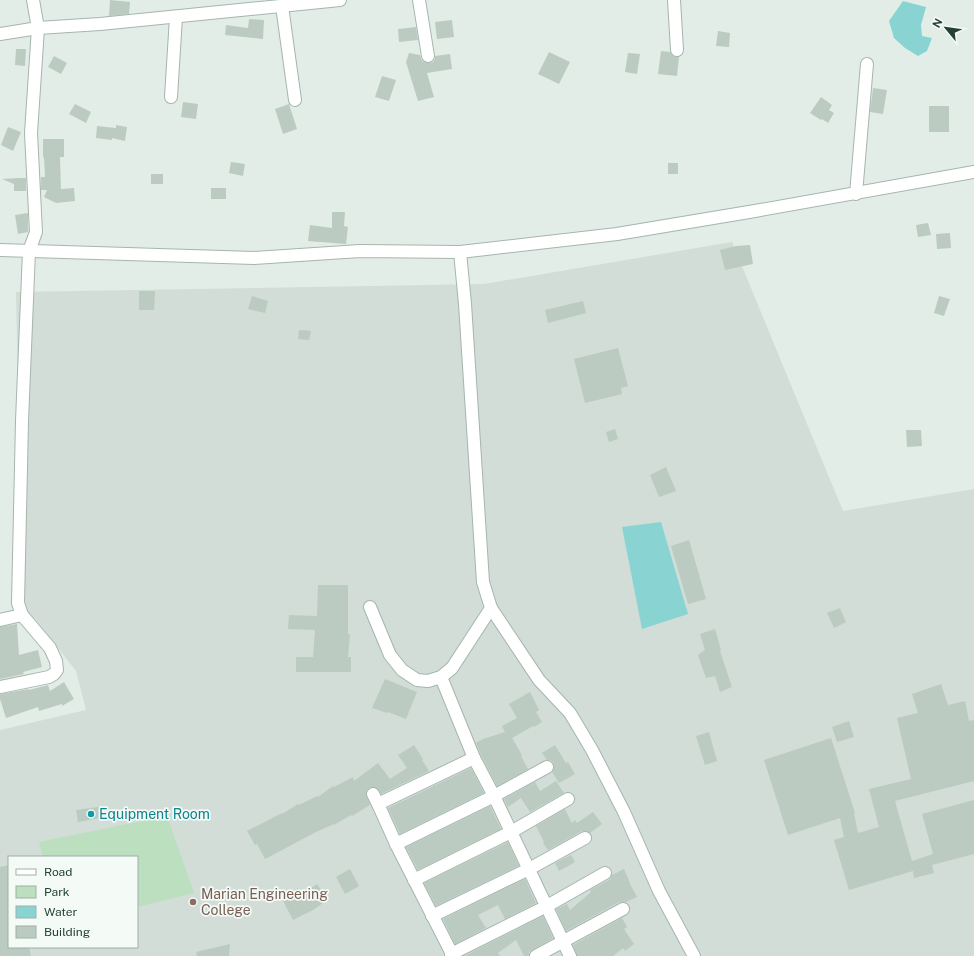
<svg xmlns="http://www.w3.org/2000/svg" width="974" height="956" viewBox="0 0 974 956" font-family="'Public Sans',sans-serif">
<rect width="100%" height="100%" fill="#e3ede7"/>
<path fill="#d1ddd6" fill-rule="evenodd" d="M732 242 843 511 974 489V956H0V730L86 710 76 671 36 620 22 608 16 292 484 284ZM9 857H137V947H9Z"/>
<polygon fill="#bbdfbf" points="167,816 194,893 137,907 137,857 43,857 39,842"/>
<g fill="#89d4d3">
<polygon points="903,1 926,7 921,25 922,36 932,38 927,51 918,56 905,48 894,38 889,21"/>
<polygon points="661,522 688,614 642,629 622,527"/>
</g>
<g fill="#bbcbc2">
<polygon points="110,0 130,2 129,14 109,16"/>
<polygon points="249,19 264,20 263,39 225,35 226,25 248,28"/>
<polygon points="452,20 454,37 437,39 435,22"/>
<polygon points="416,27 418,40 399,42 398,29"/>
<polygon points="718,31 730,33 729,47 716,46"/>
<polygon points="16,49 26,49 25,66 15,65"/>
<polygon points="661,51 670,52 673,56 679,57 677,76 658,74"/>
<polygon points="549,52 570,62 559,84 538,74"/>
<polygon points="409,53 420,55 422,61 426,63 429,63 433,62 435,59 435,56 450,54 452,69 427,73 434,97 418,101 406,62"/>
<polygon points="628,53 640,54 637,74 625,72"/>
<polygon points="54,56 67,63 61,74 48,67"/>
<polygon points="382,76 396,80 389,101 375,97"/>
<polygon points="873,88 887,90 883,114 870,112"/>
<polygon points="821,97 832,105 829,110 834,113 828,123 822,119 821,120 810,113"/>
<polygon points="183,102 198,104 196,119 181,117"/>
<polygon points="75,104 91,112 86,123 69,114"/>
<polygon points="289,104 297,129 283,134 275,109"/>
<rect x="929" y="106" width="20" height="26"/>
<polygon points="116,125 127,127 125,141 112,138 112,140 96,138 97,126 116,128"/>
<polygon points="8,127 21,132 13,151 1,145"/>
<polygon points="43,139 64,139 64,157 60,157 61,189 74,188 75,201 56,203 44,197 47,190 41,190 41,177 45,177 44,157 43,158"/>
<polygon points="231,162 245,164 243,176 229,173"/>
<rect x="668" y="163" width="10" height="11"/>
<rect x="151" y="174" width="12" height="10"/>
<polygon points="19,178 26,178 26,191 14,191 14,184 2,179"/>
<rect x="211" y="188" width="15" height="11"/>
<polygon points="332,212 345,212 344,226 348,227 346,244 308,241 310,225 332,228"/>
<polygon points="28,213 28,232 18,234 15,215"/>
<polygon points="928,223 931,235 918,237 916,225"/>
<polygon points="950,233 951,248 937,249 936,234"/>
<polygon points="750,245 753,264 725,270 720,250 736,246"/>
<polygon points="139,291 155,291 154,310 139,310"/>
<polygon points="252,296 268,301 265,313 248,309"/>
<polygon points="939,296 950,299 944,316 934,313"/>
<polygon points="583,301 586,313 548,323 545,310"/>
<polygon points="299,330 311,331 309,340 298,339"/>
<polygon points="618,348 628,386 621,388 622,394 585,403 574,359"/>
<polygon points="615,429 618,439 609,442 606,432"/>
<polygon points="906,430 921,430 922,446 907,447"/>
<polygon points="666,467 676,491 659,497 650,475"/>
<polygon points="689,540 706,599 688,604 671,546"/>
<polygon points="318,585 348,585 348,634 350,634 348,657 351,657 351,672 296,672 296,657 313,657 315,630 288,629 289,615 317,616"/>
<polygon points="840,608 846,622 834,628 827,613"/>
<polygon points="17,624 19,655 38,650 42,667 23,672 24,674 0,679 0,627"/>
<polygon points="715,629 721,650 720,651 732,687 720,692 715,676 706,678 698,655 705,650 700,634"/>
<polygon points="385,679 417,692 406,719 388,712 387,713 372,708"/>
<polygon points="64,682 74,699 62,706 62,704 39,711 38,707 6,718 0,699 0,694 29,689 29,690 48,685 50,691"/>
<polygon points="941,684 948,705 965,701 969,721 974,720 974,781 895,801 912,861 933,854 922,814 974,800 974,854 932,865 934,873 914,878 913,871 849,890 834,840 844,837 840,818 788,835 764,760 831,738 855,813 854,813 858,833 879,827 869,789 911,779 897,718 918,713 912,694"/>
<polygon points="530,692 539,710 536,712 542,722 534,727 533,726 512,738 522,755 521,756 528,769 497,786 481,755 476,743 483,739 505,732 502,726 517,718 509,704"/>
<polygon points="849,721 854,737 837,742 832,727"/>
<polygon points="709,732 717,761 705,765 696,736"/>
<polygon points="414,745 423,759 422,760 429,771 381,794 377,788 373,787 369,788 367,790 366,794 370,805 352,816 351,815 334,825 334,824 316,832 265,859 257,844 255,845 247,831 282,813 282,814 298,804 299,805 317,796 318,797 333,786 334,787 353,777 354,781 378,763 390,779 407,768 398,755"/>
<polygon points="555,745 566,763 568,762 575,774 559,783 552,772 554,768 553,763 551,760 547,760 542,753"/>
<polygon points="471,768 484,793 400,834 388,808"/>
<polygon points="556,781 564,793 530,812 521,798 508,807 504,799 535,782 540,791"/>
<polygon points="105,806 106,817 78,822 76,810"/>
<polygon points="490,806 501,829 418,870 406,847"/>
<polygon points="565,809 572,823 575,820 577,823 593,812 602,824 590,833 586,831 582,831 548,850 543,843 544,842 536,826"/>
<polygon points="508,842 519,866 436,906 424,883"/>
<polygon points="571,855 575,862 559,871 555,863"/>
<polygon points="9,865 9,947 29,947 31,956 0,956 0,867"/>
<polygon points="350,869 359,886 345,894 336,877"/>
<polygon points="624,869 630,883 630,884 637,897 626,902 619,902 566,931 556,909 567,904 570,910 591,892 590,890 609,880 612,875"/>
<polygon points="525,879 536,903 505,919 498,905 478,915 486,928 455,944 443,919"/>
<polygon points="317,884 327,900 313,910 293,920 281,897 298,888 301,895"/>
<polygon points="543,916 553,938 532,950 529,952 529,956 524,956 516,940 498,953 500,956 464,956"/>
<polygon points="622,918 627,927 624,929 634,944 625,951 623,948 613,956 577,956 573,945"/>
<polygon points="230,944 229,956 197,956 196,952"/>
</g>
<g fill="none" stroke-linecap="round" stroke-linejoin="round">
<defs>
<g id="minor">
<polyline points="419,0 428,56"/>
<polyline points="674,0 677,50"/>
<polyline points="282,6 295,100"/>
<polyline points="0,34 38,28 100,24 340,0"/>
<polyline points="171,97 176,17"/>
<polyline points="856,194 867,64"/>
<polyline points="0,250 254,258 360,251 460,252 617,234 755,211 974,172"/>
<polyline points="370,607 390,655 402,670 417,680 428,681 441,677 452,668 491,608 483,582 465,304 460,252"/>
<polyline points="491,608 539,680 570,713 592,750 624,812 659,891 694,956"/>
<polyline points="0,620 22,615"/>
<polyline points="441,677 474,758 494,796 570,956"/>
<polyline points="0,687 49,677 54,674 57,670 56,661 50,648 22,615 18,603 22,421 29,251 36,232 31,133 38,28 33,0"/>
<polyline points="373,794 378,804 396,844 453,956"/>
<polyline points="378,804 474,758"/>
<polyline points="396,844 494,796 547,767"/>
<polyline points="414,880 511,832 568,799"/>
<polyline points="432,916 529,869 585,838"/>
<polyline points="451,954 547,906 605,873"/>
<polyline points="536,956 623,909"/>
</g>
</defs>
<use href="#minor" stroke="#a5b6ad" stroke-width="14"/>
<use href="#minor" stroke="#fff" stroke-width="12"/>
</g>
<circle fill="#0f9aa8" stroke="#f4faf6" stroke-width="1.5" cx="91" cy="814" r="4"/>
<circle fill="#8d6e63" stroke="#f4faf6" stroke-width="1.5" cx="193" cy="902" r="4"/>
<g text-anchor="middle" stroke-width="3.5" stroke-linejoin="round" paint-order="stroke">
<g font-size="14" fill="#0d838f" stroke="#f4faf6" text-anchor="start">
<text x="99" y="819">Equipment Room</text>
</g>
<g font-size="14" fill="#785e54" stroke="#f4faf6" text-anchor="start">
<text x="201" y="899">Marian Engineering<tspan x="201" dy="16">College</tspan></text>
</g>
</g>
<rect x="8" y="856" width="130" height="92" fill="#f4faf6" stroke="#a0b0a8"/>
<rect x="16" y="869" width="20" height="6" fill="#ffffff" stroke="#a0b0a8"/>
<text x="44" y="876" font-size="12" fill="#224033">Road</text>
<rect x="16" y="886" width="20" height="12" fill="#bbdfbf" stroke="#a0b0a8"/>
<text x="44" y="896" font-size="12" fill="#224033">Park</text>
<rect x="16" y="906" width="20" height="12" fill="#89d4d3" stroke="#a0b0a8"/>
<text x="44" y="916" font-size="12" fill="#224033">Water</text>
<rect x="16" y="926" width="20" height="12" fill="#bbcbc2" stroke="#a0b0a8"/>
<text x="44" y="936" font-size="12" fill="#224033">Building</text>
<g transform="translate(946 28) rotate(299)" stroke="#f4faf6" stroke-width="3" paint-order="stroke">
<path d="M0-3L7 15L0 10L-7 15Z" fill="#224033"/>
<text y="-6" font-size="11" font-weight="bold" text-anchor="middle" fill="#224033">N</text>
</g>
</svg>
